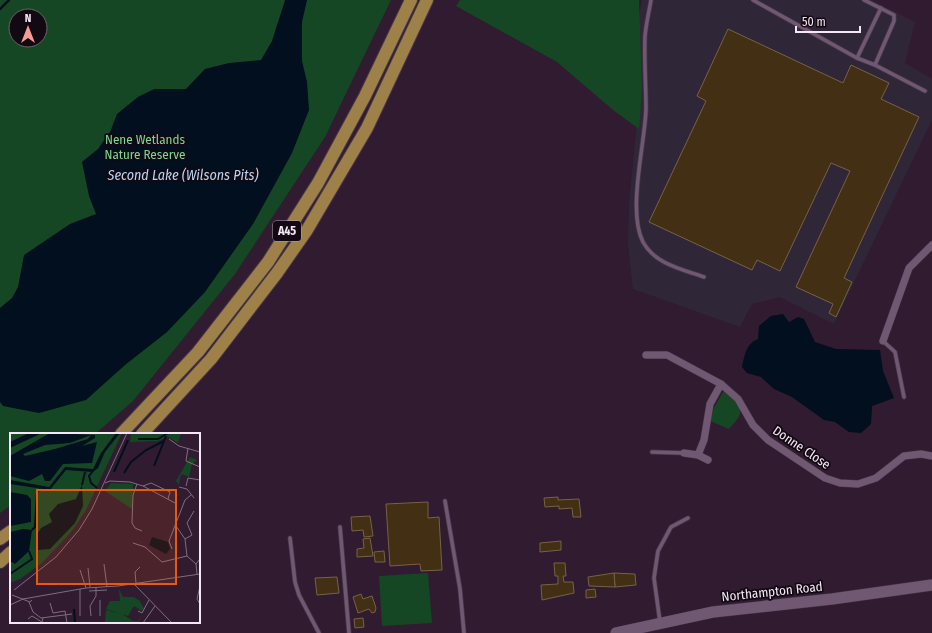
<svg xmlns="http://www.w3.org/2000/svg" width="932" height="633" viewBox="0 0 932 633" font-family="'Fira Sans Condensed',sans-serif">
<rect width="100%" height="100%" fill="#301b31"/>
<polygon fill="#2f2737" points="642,0 871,0 915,22 905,63 932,79 932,120 834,324 780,297 752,304 740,327 633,289 628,245 629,203 641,83 638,22"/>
<g fill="#154725" fill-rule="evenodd">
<path d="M0 0H391L325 137 235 274 133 401 95 434H11V505L0 513ZM16 16H40V40H16Z"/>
<polygon points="460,0 639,0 642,90 639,129 613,110 557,62 456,6"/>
<path d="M723 392C729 393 731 395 734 399 745 414 740 416 729 429L710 421 714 408Z"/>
<polygon points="428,573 432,623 382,626 379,576"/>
</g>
<g fill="#010f1e">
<polygon points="285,0 307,0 302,22 302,61 307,82 309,110 292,153 253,224 205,292 167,332 125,365 86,400 39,413 3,406 0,402 0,308 12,298 18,287 24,255 70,224 96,214 89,196 82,162 98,149 110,132 117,114 138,97 154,89 186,89 205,69 229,63 261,60 272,41"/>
<path d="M783 314 789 322 798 317 804 319 815 342 836 349 880 350 883 371 894 398 872 406 871 424 861 433 849 432 835 422 824 420 792 397 774 389 761 377 747 373 742 367C745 354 746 344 758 339L759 326 771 316Z"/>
</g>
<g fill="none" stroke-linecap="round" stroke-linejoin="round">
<polyline stroke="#010f1e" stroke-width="2.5" points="0,9 9,0"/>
</g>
<g fill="#422f14" stroke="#776246">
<polygon points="728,29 843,83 851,65 889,83 881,99 919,117 844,278 852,282 836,317 829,313 833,304 796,287 850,171 831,163 780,271 757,260 752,270 649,222 706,101 697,96"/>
<polygon points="558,497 558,500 579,499 581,517 573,517 572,508 559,509 559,506 545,507 544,498"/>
<polygon points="428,502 428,518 439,517 442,570 421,571 420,564 390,566 386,504"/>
<polygon points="370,516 373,536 364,537 363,530 352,531 351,517"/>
<polygon points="370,538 373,556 357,557 357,549 364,548 363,539"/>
<polygon points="561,541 561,550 540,552 540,543"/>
<polygon points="384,551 385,562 375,562 374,552"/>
<polygon points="554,563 565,563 566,576 563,576 564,582 573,582 574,593 542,600 541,585 558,584 558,576 555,576"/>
<polygon points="614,573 635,574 636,585 615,587"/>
<polygon points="614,573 615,587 589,586 588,577"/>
<polygon points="337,577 339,593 317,595 315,578"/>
<polygon points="595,589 596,597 586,598 586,590"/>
<polygon points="361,594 363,599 372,596 376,608 375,612 372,613 369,609 358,613 353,597"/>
<polygon points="363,618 364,627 355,628 354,619"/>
</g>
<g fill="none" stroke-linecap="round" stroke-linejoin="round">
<defs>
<g id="service">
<path d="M651 0C649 12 646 24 645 36 644 60 646 85 646 109 645 144 627 211 643 242 655 264 681 269 704 277"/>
<polyline points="753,0 857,58 875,65 925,91"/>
<polyline points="864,0 894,15 894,21 875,65"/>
<polyline points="857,58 881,8"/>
<polyline points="883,341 895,352 904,397"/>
<polyline points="652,452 684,453"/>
<polyline points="445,501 460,589 464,633"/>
<polyline points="340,527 349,633"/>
<polyline points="290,538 295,582 299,595 319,633"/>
<polyline points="660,622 654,578 658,551 671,527 688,518"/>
</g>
<g id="minor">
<polyline points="883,341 909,268 932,245"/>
<polyline points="646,355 667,355 721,384 738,399 753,425 768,440 825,478 840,483 858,484 876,478 904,456 921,454 932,456"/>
<polyline points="684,453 698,455 708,460"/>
<polyline points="698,455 704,440 710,404 721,384"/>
</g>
<polyline id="secondary" points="616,633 713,612 832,599 932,585"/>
<g id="trunk">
<polyline points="121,434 198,352 268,262 318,183 365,96 411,0"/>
<polyline points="142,434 211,359 277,273 307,230 367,128 427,0"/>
<polyline points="0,539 11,531"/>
<polyline points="0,562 11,552"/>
</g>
</defs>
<use href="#service" stroke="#483749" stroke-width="5"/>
<use href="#minor" stroke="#483749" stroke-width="8"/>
<use href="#secondary" stroke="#483749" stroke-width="12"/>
<use href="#trunk" stroke="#483749" stroke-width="14"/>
<use href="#service" stroke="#705872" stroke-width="3.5"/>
<use href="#minor" stroke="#705872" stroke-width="7"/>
<use href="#secondary" stroke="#705872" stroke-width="11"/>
<use href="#trunk" stroke="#9e8148" stroke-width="12"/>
</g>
<g text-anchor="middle" stroke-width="3.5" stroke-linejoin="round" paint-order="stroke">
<rect fill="#120913" stroke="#b1a4b1" stroke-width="1" x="273" y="221" width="28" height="20" rx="3"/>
<g font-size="12" font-weight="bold" fill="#f5e7f5">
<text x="287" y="235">A45</text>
</g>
<g font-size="13" fill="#7dd794" stroke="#120913">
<text x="145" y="144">Nene Wetlands<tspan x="145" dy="15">Nature Reserve</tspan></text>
</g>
<g font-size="13" fill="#f5e7f5" stroke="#120913">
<text transform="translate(802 447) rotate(34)" y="5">Donne Close</text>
<text transform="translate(772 591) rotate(-6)" y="5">Northampton Road</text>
</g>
<g font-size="14" font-style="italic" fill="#b9d7f4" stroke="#120913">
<text x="183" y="180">Second Lake (Wilsons Pits)</text>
</g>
</g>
<g transform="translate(10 433)">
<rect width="190" height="190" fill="#301b31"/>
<path d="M0 0H112L76 77 62 98 32 130 10 146 0 150ZM121 0H171L168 10 158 4 148 8 120 9ZM180 24 187 27 182 31 179 44 172 41 170 44 169 52 166 48ZM101 50 123 51 122 76 95 58ZM109 156 113 164H124L130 168 134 176 132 178 124 173 118 183 96 176 100 168H110ZM96 177 112 181 123 188H128L132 181 128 190H66L95 189Z" fill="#154725"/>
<path d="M19 0H32L0 15V9ZM40 0 85 2V5L72 13 87 9 82 30 53 31 40 48H35L32 41 19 48 0 43V23ZM81 2 78 6 45 16 15 23 13 21 35 12 60 10ZM106 0H110L95 19 88 35 83 39 56 37 40 57 0 51V47L39 54 55 34 83 36 91 20ZM72 52 73 73 65 90 40 116 28 117 26 103 31 95 42 89 39 81 48 71 66 66ZM0 59 17 62 21 66V89L0 93ZM13 96 22 97 19 118 5 131 0 128V99ZM142 104 158 109 160 116 156 121 139 112Z" fill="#010f1e" fill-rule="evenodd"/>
<path fill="none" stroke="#010f1e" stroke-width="2" d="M128 6H148L158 0M144 33 156 3M83 38 79 43 81 50 87 55M104 39 118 7M114 40 121 29 136 17 154 8M72 52 75 39M22 97 25 94 27 59 30 56M0 141 22 126 19 118M64 176 65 190"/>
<path fill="none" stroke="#7f6d7f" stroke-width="1" d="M159 6 169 13 190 19M178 15 176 28 190 34M95 50 100 48 120 49 133 53 141 50 160 59 158 66M127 51 123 62 122 90 125 95 132 98M133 53 165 70M176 53 178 45 190 47M169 54 177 56 184 65M166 93 175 106 177 123M175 106 182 102 177 90 184 78M123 110 135 114 152 129 177 123M162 116 159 108 175 67 181 62M177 123 186 131M94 131 97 154M78 135 80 154M70 137 76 155M187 141 186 131 190 126M126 150 125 139 130 134M124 151 162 190M190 153 187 166 190 171M70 156V183M4 157 46 124 69 97 82 76 117 0M79 158 97 157M2 162 20 169 22 167M13 166 76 155 108 153 190 141M90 167V183M19 169 23 179 31 185 62 181M40 170 43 180 55 178 57 190M0 172 13 166M128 178 132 180 139 167M81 183 80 173 86 163V154M18 186 22 183 32 189 33 185M133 190 145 173"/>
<path fill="#e8590c" fill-opacity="0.15" stroke="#e8590c" stroke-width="2" d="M27 57H166V151H27Z"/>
<rect width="190" height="190" fill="none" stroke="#f5e7f5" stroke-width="2"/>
</g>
<g transform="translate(28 28)"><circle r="19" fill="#120913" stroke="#6d626d"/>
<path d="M0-3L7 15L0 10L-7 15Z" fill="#f59c94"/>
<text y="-6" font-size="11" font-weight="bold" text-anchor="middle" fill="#f5e7f5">N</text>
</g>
<path d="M796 26v6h64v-6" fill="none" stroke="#f5e7f5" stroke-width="2"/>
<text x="802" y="26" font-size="12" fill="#f5e7f5" stroke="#120913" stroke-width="3" paint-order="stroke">50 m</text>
</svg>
